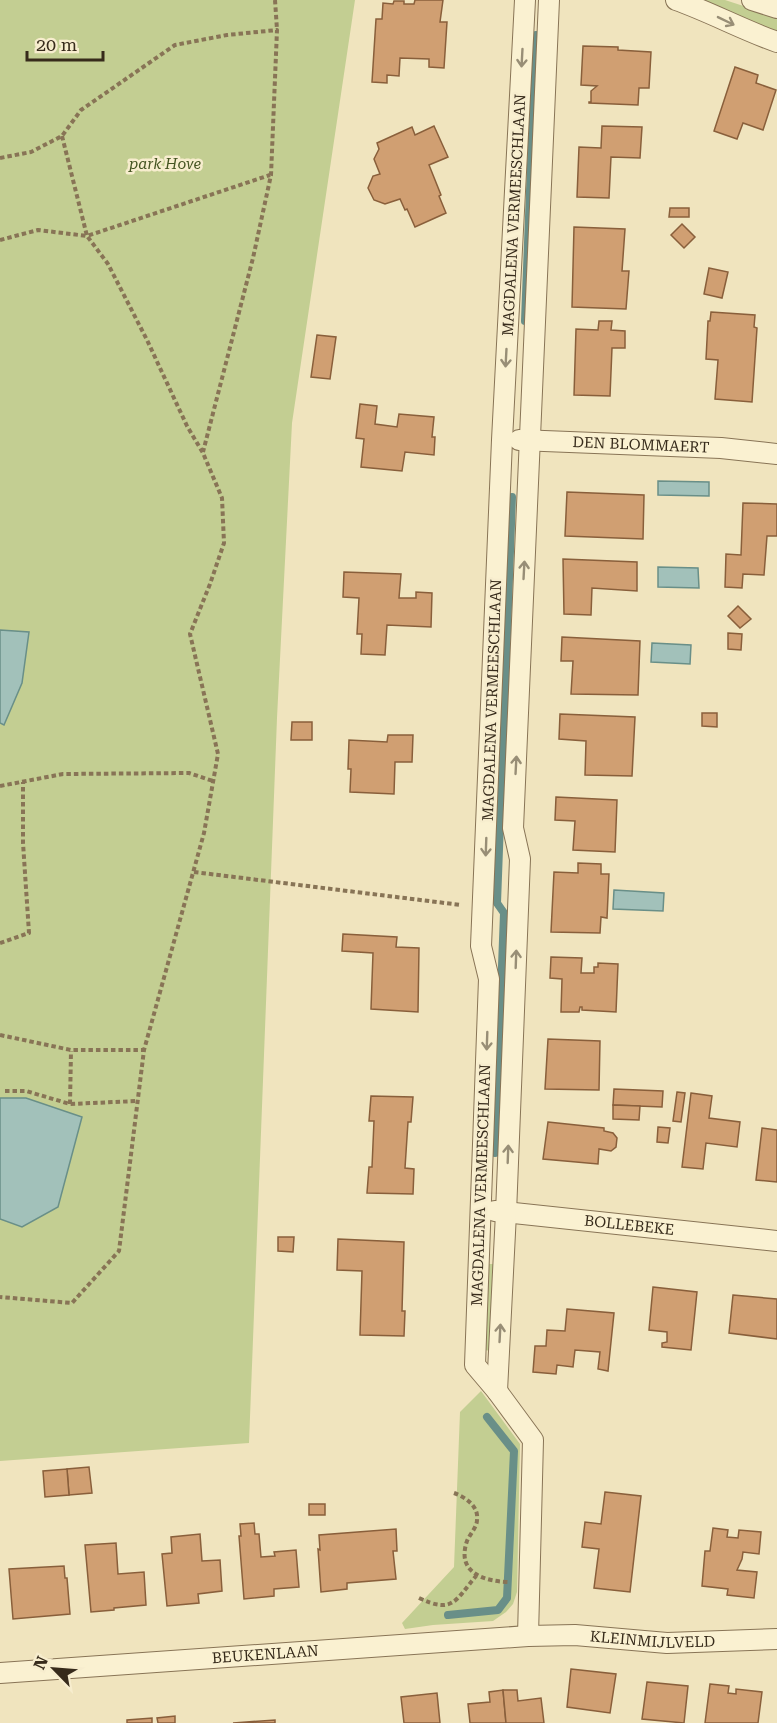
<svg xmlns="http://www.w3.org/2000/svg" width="777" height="1723" viewBox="0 0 777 1723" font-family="'Roboto Serif',serif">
<rect width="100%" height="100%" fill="#f0e4be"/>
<g fill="#c3ce92">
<polygon points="0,0 355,0 292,423 277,718 249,1443 0,1461"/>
<polygon points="693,0 725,0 777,17 777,35"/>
<polygon points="485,1264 497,1264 493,1351 483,1350"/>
<polygon points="481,1391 520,1444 517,1592 513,1604 506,1612 493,1621 433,1625 405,1629 402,1623 454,1567 460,1412"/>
</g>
<g fill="#a2c1ba" stroke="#698f88" stroke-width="1.5">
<polygon points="658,481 709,482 709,496 658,495"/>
<polygon points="658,567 698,568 699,588 658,587"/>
<polygon points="0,630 29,632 22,683 4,725 0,723"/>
<polygon points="652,643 691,645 690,664 651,662"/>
<polygon points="614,890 664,893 663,911 613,909"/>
<polygon points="0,1098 26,1098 82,1117 58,1207 22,1227 0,1219"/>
</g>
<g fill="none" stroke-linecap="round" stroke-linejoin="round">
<g stroke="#698f88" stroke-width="8">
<polyline points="525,321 536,35"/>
<polyline points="495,1153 504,913 497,903 512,497"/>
<polyline points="448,1615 498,1610 507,1598 514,1451 487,1417"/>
</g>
</g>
<g fill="#d09f72" stroke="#895f3b" stroke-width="1.5">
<polygon points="415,0 443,0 440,22 447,22 444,68 429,67 429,59 400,58 399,76 387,75 387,83 372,82 376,19 382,19 383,3 393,4 394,1 404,1 404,4 414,4"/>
<polygon points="583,46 618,47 618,50 651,52 649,88 639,88 638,105 589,103 589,102 591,102 591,91 597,86 581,85"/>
<polygon points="735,67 758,75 756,83 776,90 763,130 743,123 737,139 714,131"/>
<polygon points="434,126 448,157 429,165 441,195 439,196 446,213 415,227 407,209 405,210 400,199 385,204 374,200 368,188 373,176 380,174 374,159 379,149 377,143 412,127 415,135"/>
<polygon points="602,126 642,127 640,158 611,157 609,198 577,197 579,147 601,148"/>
<polygon points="670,208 689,208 689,217 669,217"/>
<polygon points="682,224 695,237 684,248 671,235"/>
<polygon points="574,227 625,229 622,271 629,271 626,309 572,307"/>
<polygon points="709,268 728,272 722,298 704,294"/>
<polygon points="711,312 755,315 754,327 757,328 752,402 715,399 718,360 706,359 708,321 710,321"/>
<polygon points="599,321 612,321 611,330 625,331 625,348 612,348 610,396 574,395 576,329 598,330"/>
<polygon points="317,335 336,337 330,379 311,377"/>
<polygon points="360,404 377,406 375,424 397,427 399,414 434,417 432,437 435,437 434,455 405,452 402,471 361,467 364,439 356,438"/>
<polygon points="567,492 644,495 643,539 565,536"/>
<polygon points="743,503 777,504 777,536 767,536 764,575 743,574 742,588 725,587 726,554 741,555"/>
<polygon points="563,559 637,562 637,591 592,588 591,615 564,614"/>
<polygon points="344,572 401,574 399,598 416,598 416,592 432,593 431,627 387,625 385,655 361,654 362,634 357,634 359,598 343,597"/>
<polygon points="738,606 751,619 740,628 728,616"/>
<polygon points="728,633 742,634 741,650 728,649"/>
<polygon points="562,637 640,641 638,695 571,694 573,661 561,661"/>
<polygon points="702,713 717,713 717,727 702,726"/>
<polygon points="560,714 635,717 632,776 585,775 586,741 559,739"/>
<polygon points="292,722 312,722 312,740 291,740"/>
<polygon points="388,735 413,735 412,762 395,762 394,794 350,792 351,769 348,769 349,740 387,742"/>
<polygon points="556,797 617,800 615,852 573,850 575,821 555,820"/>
<polygon points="578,863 601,864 601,874 609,874 607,918 601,917 600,933 551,932 554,872 578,873"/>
<polygon points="343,934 397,937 396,947 419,948 418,1012 371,1009 373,953 342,951"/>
<polygon points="551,957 582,958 581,973 594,973 594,967 598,967 598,963 618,964 616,1012 582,1010 582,1007 580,1007 579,1012 561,1012 562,979 550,978"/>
<polygon points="548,1039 600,1041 599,1090 545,1089"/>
<polygon points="614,1089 663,1091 662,1107 613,1105"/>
<polygon points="677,1092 685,1093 681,1122 673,1121"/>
<polygon points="691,1093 712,1096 709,1118 740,1122 737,1147 706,1143 703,1169 682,1167"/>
<polygon points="371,1096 413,1097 411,1122 408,1122 405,1168 414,1169 413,1194 367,1193 369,1167 372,1167 374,1121 369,1121"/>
<polygon points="613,1105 640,1106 639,1120 613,1119"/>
<polygon points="548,1122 604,1128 604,1131 613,1133 617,1138 616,1147 611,1151 599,1149 598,1164 543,1159"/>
<polygon points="658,1127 670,1128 668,1143 657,1142"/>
<polygon points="762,1128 777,1130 777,1182 756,1180"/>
<polygon points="278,1237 294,1237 293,1252 278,1251"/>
<polygon points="338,1239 404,1242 402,1311 405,1311 404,1336 360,1335 362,1271 337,1270"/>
<polygon points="653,1287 697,1292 691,1350 662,1347 662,1343 667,1342 667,1332 649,1330"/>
<polygon points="733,1295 777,1299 777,1339 729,1333"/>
<polygon points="567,1309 614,1313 608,1371 598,1369 600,1352 575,1350 573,1367 557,1365 556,1374 533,1372 535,1346 546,1346 547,1330 565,1331"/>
<polygon points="89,1467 92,1493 69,1495 67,1469"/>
<polygon points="67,1469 69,1495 45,1497 43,1471"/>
<polygon points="605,1492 641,1496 630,1592 594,1588 599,1549 582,1547 585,1522 601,1524"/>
<rect x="309" y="1504" width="16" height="11"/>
<polygon points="254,1523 255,1534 259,1534 261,1557 275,1556 274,1552 296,1550 299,1587 274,1589 274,1596 244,1599 239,1536 241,1536 240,1524"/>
<polygon points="713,1528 728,1530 727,1537 738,1538 739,1530 761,1532 759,1554 743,1552 742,1559 737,1570 757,1572 754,1598 727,1595 728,1589 702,1586 705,1551 710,1551"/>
<polygon points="396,1529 397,1551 393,1551 396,1579 347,1583 347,1589 321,1592 318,1549 320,1550 319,1535"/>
<polygon points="200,1534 202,1561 220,1560 222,1591 198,1594 199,1603 167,1606 162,1554 172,1553 171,1537"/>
<polygon points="116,1543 118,1574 144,1572 146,1605 114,1608 114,1610 91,1612 85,1545"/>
<polygon points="64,1566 65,1578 67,1578 70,1614 13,1619 9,1569"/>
<polygon points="571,1669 616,1674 610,1713 567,1707"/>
<polygon points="647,1682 688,1686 684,1723 642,1719"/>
<polygon points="710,1684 729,1686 728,1693 736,1694 736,1689 762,1692 758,1723 705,1723"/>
<polygon points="503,1690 506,1723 470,1723 468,1704 490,1702 489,1692"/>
<polygon points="503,1690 517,1690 518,1701 541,1698 544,1723 506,1723"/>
<polygon points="437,1693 440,1723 404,1723 401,1697"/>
<polygon points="175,1716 175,1723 158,1723 157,1718"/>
<polygon points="152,1718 152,1723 127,1723 127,1720"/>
<polygon points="275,1720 275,1723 233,1723"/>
</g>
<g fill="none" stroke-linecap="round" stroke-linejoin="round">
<defs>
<g id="minor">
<polyline points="525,0 502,440 481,946 489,979 475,1365 497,1391 533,1440 528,1636"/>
<path d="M676 0C710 12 743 30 777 42"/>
<polyline points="752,0 777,8"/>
<path id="s1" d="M519 440 721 448 777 454"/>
<path id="s2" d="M495 1211 777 1241"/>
<polyline points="497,1391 506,1213 520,859 513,828 549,0"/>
<path id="s3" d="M0 1673 528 1636 575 1635 667 1643 777 1639"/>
</g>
</defs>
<use href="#minor" stroke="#887456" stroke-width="22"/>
<g stroke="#887456" stroke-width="4" stroke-dasharray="4.5 3" stroke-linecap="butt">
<polyline points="275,0 277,30"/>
<polyline points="62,136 87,236 270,175"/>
<polyline points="0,158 31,152 62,136 81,110 175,45 227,35 277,30 271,175 253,258 203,452"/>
<polyline points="0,240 38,230 87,236 108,264 147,340 187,426 203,453 222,498 224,543 210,584 190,634 218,754 204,833 144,1050 119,1251 72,1303 0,1297"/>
<polyline points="0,786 63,774 189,773 213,781"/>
<polyline points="194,872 461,905"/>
<polyline points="0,943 29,933 23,843 23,782"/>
<polyline points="0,1035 71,1050 144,1050"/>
<polyline points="5,1091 26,1091 70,1104 137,1101"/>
<polyline points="70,1104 71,1051"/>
<path d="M454 1493C465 1497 479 1506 477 1520 477 1527 470 1534 467 1541 456 1573 484 1581 508 1582"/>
<path d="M419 1598C453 1614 455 1601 476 1576"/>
</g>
<use href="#minor" stroke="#faf1d1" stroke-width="20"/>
</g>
<defs><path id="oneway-shaft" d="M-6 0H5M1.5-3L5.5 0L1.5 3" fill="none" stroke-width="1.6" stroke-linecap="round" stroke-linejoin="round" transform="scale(1.5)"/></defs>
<g stroke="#988e76">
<use href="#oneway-shaft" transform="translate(726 21) rotate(26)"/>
<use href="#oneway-shaft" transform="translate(522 58) rotate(93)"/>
<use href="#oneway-shaft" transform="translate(506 358) rotate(93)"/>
<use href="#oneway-shaft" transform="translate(524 570) rotate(-87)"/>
<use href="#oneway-shaft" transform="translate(516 765) rotate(-87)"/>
<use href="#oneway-shaft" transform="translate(486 847) rotate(92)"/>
<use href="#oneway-shaft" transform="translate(516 959) rotate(-88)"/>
<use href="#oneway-shaft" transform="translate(487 1041) rotate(92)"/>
<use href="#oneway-shaft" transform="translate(508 1154) rotate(-88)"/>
<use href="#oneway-shaft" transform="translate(500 1333) rotate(-87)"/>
</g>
<g text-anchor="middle" stroke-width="5" stroke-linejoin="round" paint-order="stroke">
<g font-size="15" font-style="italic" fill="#445421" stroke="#f7edce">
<text x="165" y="169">park Hove</text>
</g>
<g font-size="15" fill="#372b1b" stroke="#f7edce">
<text transform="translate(514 215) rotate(-87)" y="5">MAGDALENA VERMEESCHLAAN</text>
<text dy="5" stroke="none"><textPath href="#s1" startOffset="122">DEN BLOMMAERT</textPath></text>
<text transform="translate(492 700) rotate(-88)" y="5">MAGDALENA VERMEESCHLAAN</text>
<text transform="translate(481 1185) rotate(-88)" y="5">MAGDALENA VERMEESCHLAAN</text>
<text dy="5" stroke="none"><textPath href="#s2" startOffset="135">BOLLEBEKE</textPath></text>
<text dy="5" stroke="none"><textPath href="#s3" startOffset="654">KLEINMIJLVELD</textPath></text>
<text dy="5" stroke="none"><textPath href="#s3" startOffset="266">BEUKENLAAN</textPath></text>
</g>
</g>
<g transform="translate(54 1669) rotate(295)" stroke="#f7edce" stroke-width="4.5" paint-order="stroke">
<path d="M0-4.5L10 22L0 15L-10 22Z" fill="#372b1b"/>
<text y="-9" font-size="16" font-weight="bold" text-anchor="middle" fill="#372b1b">N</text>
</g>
<path d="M27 51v9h76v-9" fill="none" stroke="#372b1b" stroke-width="3"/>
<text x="36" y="51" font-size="18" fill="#372b1b" stroke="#f7edce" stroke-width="4.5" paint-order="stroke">20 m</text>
</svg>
